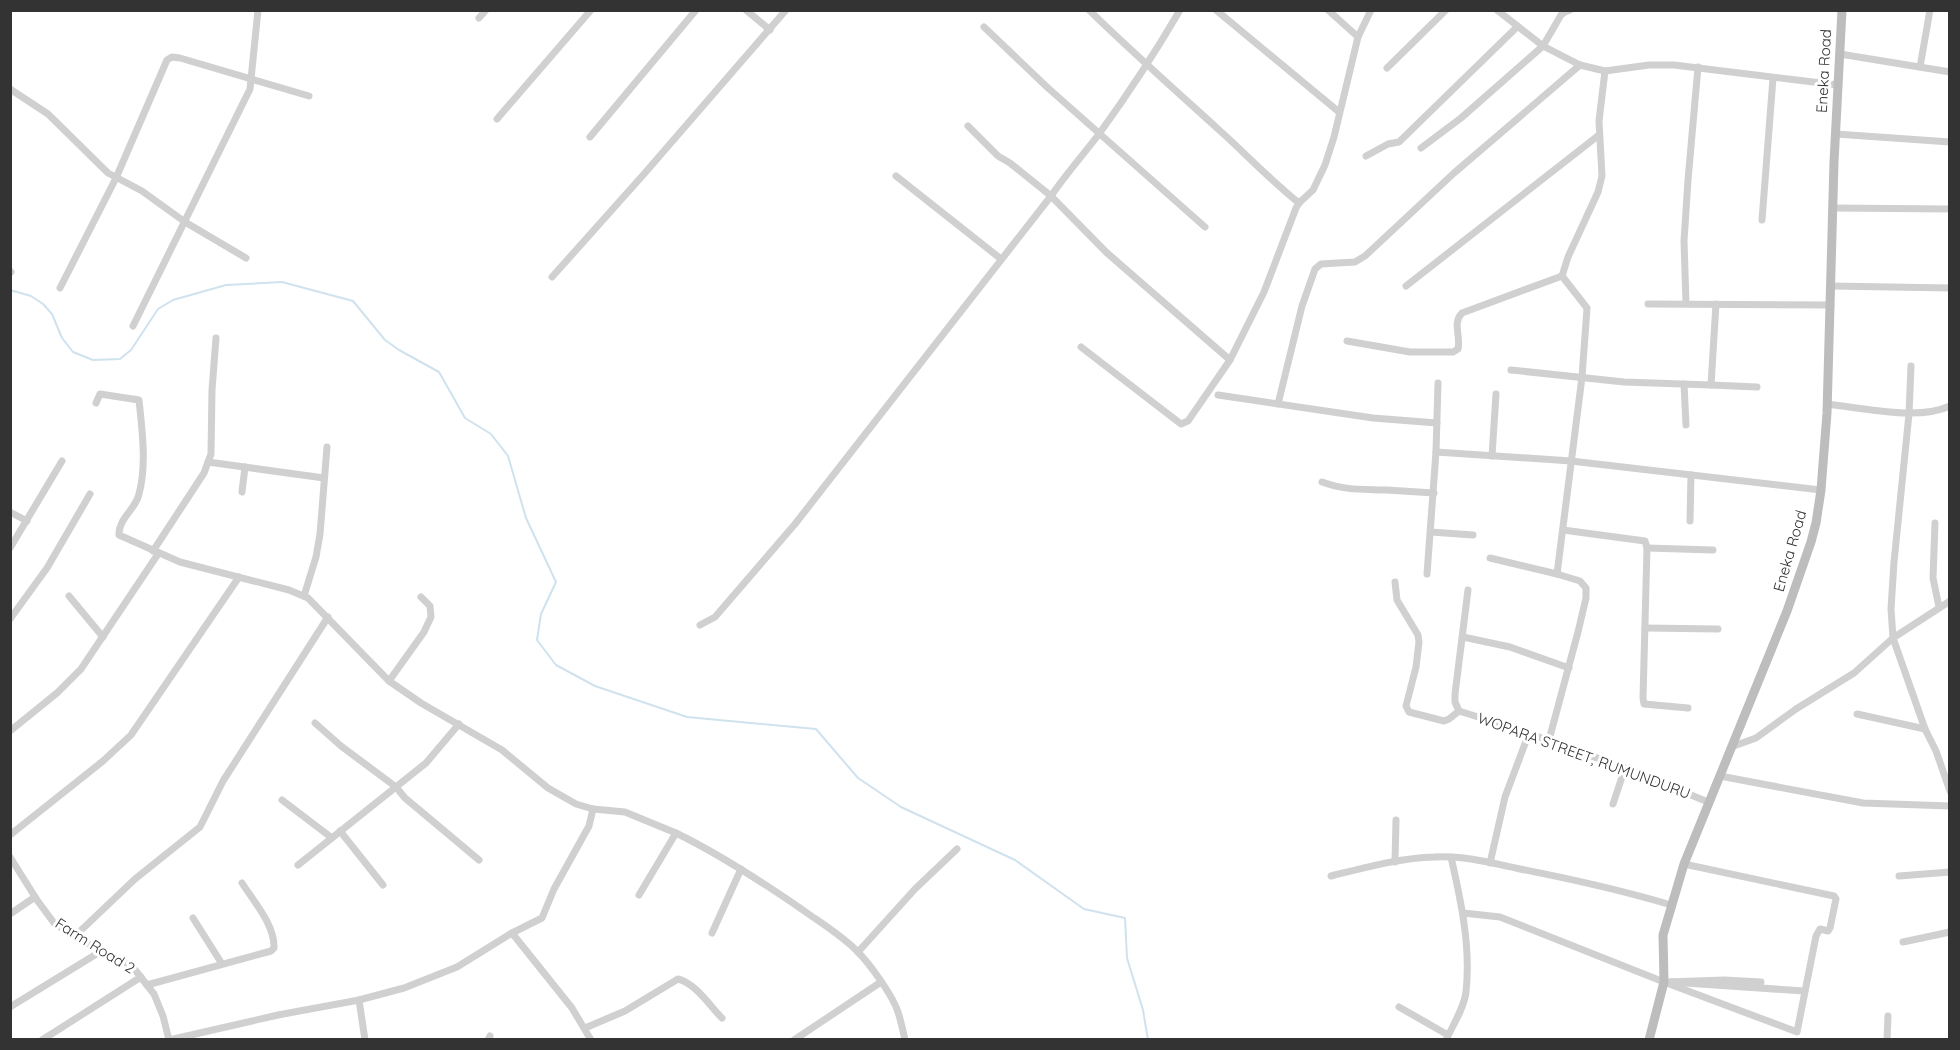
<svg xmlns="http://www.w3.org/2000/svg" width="1960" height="1050" viewBox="0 0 1960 1050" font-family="Quicksand,sans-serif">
<rect width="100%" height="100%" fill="#fff"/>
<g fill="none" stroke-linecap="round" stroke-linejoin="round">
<polyline stroke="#cfe2ee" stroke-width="2" points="10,290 31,296 43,304 52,314 62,338 73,352 93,360 120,359 131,350 158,309 173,300 226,285 282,282 353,301 385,340 399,350 439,372 465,418 491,434 508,456 526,518 556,582 541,614 537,640 556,665 595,686 687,717 816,729 858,778 901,807 1015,860 1084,909 1125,918 1127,958 1143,1010 1148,1040"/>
<g stroke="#d0d0d0" stroke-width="7">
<polyline points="746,10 770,30"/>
<path d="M1089 10C1131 51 1174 89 1218 129 1245 153 1270 180 1299 203"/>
<polyline points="1216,10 1339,112"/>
<polyline points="1328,10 1358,37"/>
<polyline points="1497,10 1543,46 1580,65 1605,71 1649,65 1674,65 1838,85"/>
<polyline points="479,18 486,10"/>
<polyline points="984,27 1048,88 1205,227"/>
<polyline points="1840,54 1950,72"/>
<polyline points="1920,67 1930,10"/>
<polyline points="1387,68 1446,10"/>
<polyline points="10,89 48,114 108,173 142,191 185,222 246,258"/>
<polyline points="497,119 591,10"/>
<polyline points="968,126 998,156 1010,163 1051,196 1106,252 1230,360"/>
<polyline points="1836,134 1950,142"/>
<polyline points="590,137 696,10"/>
<polyline points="1421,148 1461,118 1543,46 1561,15 1565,12 1570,10"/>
<polyline points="1366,156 1388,144 1399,142 1517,27"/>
<polyline points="896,176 1001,259"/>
<polyline points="1833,208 1950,209"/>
<polyline points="1762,220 1773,78"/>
<polyline points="10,271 11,272"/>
<polyline points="1562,276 1568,257 1598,192 1602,176 1599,121 1605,71"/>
<polyline points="552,277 644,174 786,10"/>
<polyline points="1406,286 1599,135"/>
<polyline points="1831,286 1950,288"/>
<polyline points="60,288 116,178 167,60 172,57 180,58 309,96"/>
<polyline points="1686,303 1684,241 1688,180 1698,67"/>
<polyline points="1648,304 1831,305"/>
<polyline points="133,326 250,89 258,10"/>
<path d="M1347 341 1410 352H1453L1458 349C1461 336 1452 323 1462 313L1562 276"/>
<polyline points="1081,347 1181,424 1188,421 1230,360 1264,292 1296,208 1299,203 1313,190 1325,165 1334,137 1358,37 1371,10"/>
<polyline points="1911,366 1909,414 1894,562 1891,609 1893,638 1925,729 1936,751 1950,791"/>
<polyline points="1511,370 1624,382 1711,385 1716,304"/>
<polyline points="1684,384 1686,425"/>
<polyline points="1711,385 1757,387"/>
<polyline points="1218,395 1373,418 1437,423"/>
<path d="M96 403 100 394 139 400C142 430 147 464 139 494 136 509 118 519 119 535L180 562 289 590 308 598 389 681 421 703 502 750 548 788 576 804 593 809 625 812 676 833"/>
<polyline points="1278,404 1302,306 1315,269 1321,264 1355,262 1365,256 1454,173 1580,65"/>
<path d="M1827 404C1862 408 1918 421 1950 406"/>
<polyline points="1436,452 1571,461 1821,490"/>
<polyline points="1492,456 1496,394"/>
<polyline points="208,462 324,478"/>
<path d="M1322 482C1348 491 1360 489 1387 490 1402 491 1418 492 1434 493"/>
<polyline points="242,492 245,467"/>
<polyline points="10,512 27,521"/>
<polyline points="1690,521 1691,475"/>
<polyline points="1935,523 1933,578 1939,607"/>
<polyline points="1563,530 1645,541 1647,548 1643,698 1644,704 1688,708"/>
<polyline points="1431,532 1473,535"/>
<polyline points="10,548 62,461"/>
<polyline points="1647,548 1713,550"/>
<polyline points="153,551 204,473 211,454 212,390 216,338"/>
<polyline points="1490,558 1557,574 1580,581 1586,588 1586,598 1578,632 1549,740"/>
<polyline points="1427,574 1436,452 1438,383"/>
<polyline points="1557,574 1582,377 1587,308 1562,276"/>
<polyline points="1395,582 1397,600 1418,635 1419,642 1416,667 1406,706 1409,712 1444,721 1449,719 1459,711"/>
<polyline points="69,596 103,637"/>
<polyline points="304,596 316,557 320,534 327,447"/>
<polyline points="10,619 47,568 90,494"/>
<path d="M700 625 715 617 795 524 1051 196C1066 174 1083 155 1099 134 1128 94 1155 53 1180 10"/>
<polyline points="1645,628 1718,629"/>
<polyline points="1463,637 1510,647 1569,668"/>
<polyline points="389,681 424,632 431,617 430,606 421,597"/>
<path d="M1459 711C1544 737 1627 768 1708 802"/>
<polyline points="1459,711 1455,702 1455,694 1468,590"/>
<polyline points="1857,714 1925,729"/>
<polyline points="315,723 341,746 396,787 405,798 479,860"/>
<polyline points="10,731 57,693 81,669 158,554"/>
<polyline points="1731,747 1756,738 1796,709 1854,673 1893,638 1950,601"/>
<polyline points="1720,776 1863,803 1950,806"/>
<polyline points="282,800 332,838"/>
<polyline points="1613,804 1625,768"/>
<polyline points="340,831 383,885"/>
<polyline points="10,835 103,761 131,735 239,577"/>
<polyline points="10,857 37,900 54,923 79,939 132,966 154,994 163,1016 169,1040 278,1015 359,1000 404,988 457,967 512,933 542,918 554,889 589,826 593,809"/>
<polyline points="1395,862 1396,820"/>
<polyline points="1490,863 1505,797 1529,733"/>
<polyline points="298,865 426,763 459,724"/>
<path d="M1331 876C1364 868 1399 858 1434 857 1462 855 1492 863 1520 869 1571 879 1621 890 1671 905"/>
<polyline points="1899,876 1950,872"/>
<path d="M639 895 676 833C723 856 767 885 810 915 826 926 843 937 857 951 870 964 893 996 898 1012 901 1021 903 1031 905 1040"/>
<polyline points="1463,913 1500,917 1664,982 1797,1032 1816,936 1820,929 1828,931 1830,928 1836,899 1834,896 1684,864"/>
<polyline points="10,914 35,897"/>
<polyline points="193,918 222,964"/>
<polyline points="512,933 572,1008 591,1040"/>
<polyline points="712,933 741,869"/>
<polyline points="75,936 135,879 200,827 223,781 328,617"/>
<polyline points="1903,942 1950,932"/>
<polyline points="858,952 915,889 957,849"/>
<polyline points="1667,982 1724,980 1761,982 1670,982"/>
<polyline points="1671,982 1804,991"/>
<path d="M147 985 271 951 274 948C275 925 254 902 242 883"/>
<polyline points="359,1000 365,1040"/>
<polyline points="10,1007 103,950"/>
<polyline points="1399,1007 1448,1035"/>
<path d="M585 1028 625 1011 678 979C695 983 710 1006 722 1018"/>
<polyline points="42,1040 141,977"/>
<polyline points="488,1040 490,1036"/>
<polyline points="794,1040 881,982"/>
<path d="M1446 1040C1453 1025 1464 1008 1466 992 1471 947 1461 901 1451 857"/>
<polyline points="1887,1040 1888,1016"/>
</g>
<polyline stroke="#bdbdbd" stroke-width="9" points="1649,1040 1664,982 1663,935 1684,864 1787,611 1811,542 1816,523 1821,490 1827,413 1834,162 1842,10"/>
</g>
<g text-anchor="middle" stroke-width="6" stroke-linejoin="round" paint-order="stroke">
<g font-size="15" fill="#333" stroke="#fff">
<text transform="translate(1824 71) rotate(-87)" y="5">Eneka Road</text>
<text transform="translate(1790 551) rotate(-74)" y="5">Eneka Road</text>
<text transform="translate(1584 756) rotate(20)" y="5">WOPARA STREET, RUMUNDURU</text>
<text transform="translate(95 946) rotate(32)" y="5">Farm Road 2</text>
</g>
</g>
<rect width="1960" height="1050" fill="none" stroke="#333333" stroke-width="24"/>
</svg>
